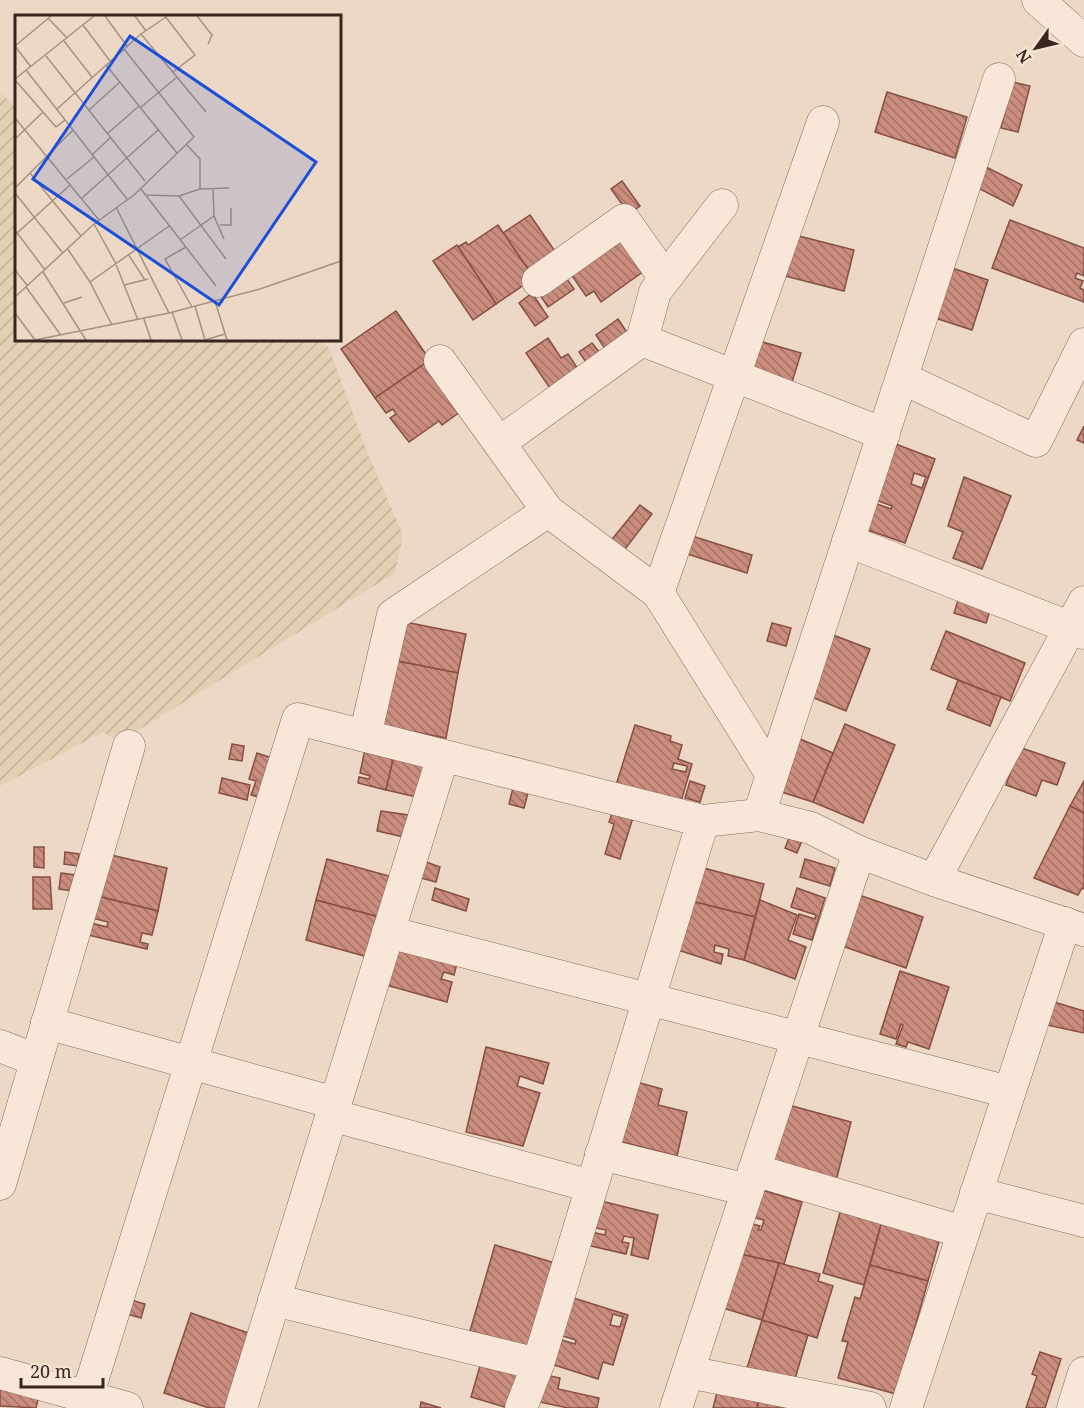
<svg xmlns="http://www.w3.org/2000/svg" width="1084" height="1408" viewBox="0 0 1084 1408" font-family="'Noto Serif',serif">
<defs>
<pattern id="farmland-furrows" width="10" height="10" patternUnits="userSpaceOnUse" patternTransform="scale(1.5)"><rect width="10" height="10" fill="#e2d0b2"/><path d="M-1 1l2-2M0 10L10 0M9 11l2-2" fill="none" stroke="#c2b299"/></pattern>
<pattern id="building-back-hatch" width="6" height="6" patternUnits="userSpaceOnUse" patternTransform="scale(1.5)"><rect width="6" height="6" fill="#ca8c7c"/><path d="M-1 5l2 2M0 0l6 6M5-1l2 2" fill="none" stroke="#a57265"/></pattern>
</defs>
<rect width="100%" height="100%" fill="#edd8c5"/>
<polygon fill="url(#farmland-furrows)" points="0,93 16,106 16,339 320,339 329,348 368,454 403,535 395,573 119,742 103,732 0,786"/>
<g fill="url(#building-back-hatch)" stroke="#854f42" stroke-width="1.5" fill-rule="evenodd">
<polygon points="1012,82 1030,86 1018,132 1001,128"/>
<polygon points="887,92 967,117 955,158 875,132"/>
<polygon points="986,167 1022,185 1013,206 976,187"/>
<polygon points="622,181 640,206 629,214 611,189"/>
<polygon points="530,215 561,260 534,278 503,233"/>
<polygon points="1010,220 1084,248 1084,276 1077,273 1075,278 1083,281 1080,288 1084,290 1084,302 992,268"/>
<polygon points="498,225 534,278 496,304 458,247 466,242 468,245"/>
<polygon points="620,229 648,268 601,302 594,291 586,296 566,267"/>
<polygon points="795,235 854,250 844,291 785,276"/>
<polygon points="457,245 496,304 473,320 433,261"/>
<polygon points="949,267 988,280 972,330 932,317"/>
<polygon points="562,272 574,289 548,307 536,289"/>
<polygon points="532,293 548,317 535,326 519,303"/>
<polygon points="396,311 430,360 375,398 341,349"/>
<polygon points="618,319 630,337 607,352 596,335"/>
<polygon points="548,338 561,358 568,354 582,375 554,394 526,353"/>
<polygon points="759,341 801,353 792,382 750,369"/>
<polygon points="592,343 603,357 590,368 579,352"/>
<polygon points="430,360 464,409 442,425 439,421 409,442 390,418 396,414 393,409 386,413 375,398"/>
<polygon points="1084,426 1084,443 1077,440"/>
<path d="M893 443 935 459 905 543 862 528 874 503 891 509 892 506 873 499ZM914 473 926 477 922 488 911 484Z"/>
<polygon points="964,477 1011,496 982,569 953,558 963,532 948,526"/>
<polygon points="640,505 652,514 622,553 609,543"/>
<polygon points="689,535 752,555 747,573 684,553"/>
<polygon points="961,591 993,601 986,623 954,613"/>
<polygon points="400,621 466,634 458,673 392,660"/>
<polygon points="772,623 791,628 786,646 767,641"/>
<polygon points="946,631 1025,663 1010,701 931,669"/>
<polygon points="825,632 870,649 846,711 802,693"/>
<polygon points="392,660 458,673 446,738 380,725"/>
<polygon points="958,680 1001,697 990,726 947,709"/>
<polygon points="845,724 895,745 863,823 813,802"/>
<path d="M635 725 671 736 670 741 682 745 678 759 692 764 680 805 616 785ZM674 763 687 766 686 772 672 769Z"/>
<polygon points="793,736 833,753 813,802 775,790"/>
<polygon points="367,740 396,747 386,790 358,783 359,777 369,779 370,776 360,773"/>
<polygon points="232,744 244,746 242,761 229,759"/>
<polygon points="396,747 431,755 421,798 386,790"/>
<polygon points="1019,747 1065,763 1057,785 1042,780 1036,796 1006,785"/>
<polygon points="257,753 275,759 262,798 251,795 256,781 249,779"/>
<polygon points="222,778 250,785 247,800 219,793"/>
<polygon points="690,781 705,786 700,802 685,798"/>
<polygon points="1084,781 1084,813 1070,806"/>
<polygon points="514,784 529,789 524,808 509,804"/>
<polygon points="616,802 636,808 620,859 605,854 614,824 609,822"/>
<polygon points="1070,806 1084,813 1084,889 1082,888 1078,895 1034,878"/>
<polygon points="381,811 408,815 404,837 377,831"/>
<polygon points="791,833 803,838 797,853 785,848"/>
<polygon points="34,847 44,847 44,868 34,867"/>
<polygon points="65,852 79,854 78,866 64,864"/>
<polygon points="107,854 167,868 158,911 97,896"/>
<polygon points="327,859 389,876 379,917 316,900"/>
<polygon points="805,859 835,868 830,886 800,877"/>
<polygon points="426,862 440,867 436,882 421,878"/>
<polygon points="700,867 764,884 755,917 691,901"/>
<polygon points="61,873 76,875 73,891 59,889"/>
<polygon points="33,877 50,877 52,909 33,909"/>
<polygon points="435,888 469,899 466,911 432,900"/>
<polygon points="797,888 825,898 812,940 793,934 799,914 815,919 816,915 791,907"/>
<polygon points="856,894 923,917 906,968 839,945"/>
<polygon points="97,896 158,911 152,935 142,933 140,942 148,944 147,949 88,935 91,923 107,927 108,922 92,918"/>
<polygon points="316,900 379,917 368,957 306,940"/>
<polygon points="760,900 797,915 788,940 806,947 795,979 744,960"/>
<polygon points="691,901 755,917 744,960 728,956 729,949 715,945 714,952 723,954 721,964 678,950"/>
<polygon points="398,939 459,956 454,975 444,972 441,979 452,982 447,1002 386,985"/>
<polygon points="900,971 949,987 929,1049 908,1042 906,1047 896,1044 903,1025 901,1024 896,1039 880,1034"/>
<polygon points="1054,1002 1084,1011 1084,1033 1047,1025"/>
<polygon points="486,1047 549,1063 543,1084 520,1076 517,1086 540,1093 523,1146 466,1132"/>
<polygon points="633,1081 662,1089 658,1105 687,1112 677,1156 618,1141"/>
<polygon points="785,1104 851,1122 836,1181 769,1162"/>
<polygon points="759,1189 802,1202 784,1264 740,1254 749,1223 760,1226 758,1230 761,1230 764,1220 751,1217"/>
<polygon points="593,1199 658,1215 648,1259 631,1255 634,1238 624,1236 622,1242 629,1243 626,1254 582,1244 587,1231 605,1235 606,1230 586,1226"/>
<polygon points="841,1209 882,1221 864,1285 823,1273"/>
<polygon points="882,1221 940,1238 928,1281 870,1265"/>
<polygon points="495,1245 555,1263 530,1348 470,1331"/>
<polygon points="740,1254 779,1263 762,1320 723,1308"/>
<polygon points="779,1263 820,1274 818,1281 833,1286 817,1338 762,1320"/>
<polygon points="870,1265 928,1281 896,1394 838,1378 848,1342 842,1341 855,1297 860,1299"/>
<path d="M567 1296 628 1315 613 1365 603 1362 598 1379 548 1363 555 1338 575 1344 576 1340 556 1334ZM613 1314 623 1317 620 1327 610 1325Z"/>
<polygon points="131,1300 145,1304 141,1318 127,1314"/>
<polygon points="191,1313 254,1335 230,1408 209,1408 164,1393"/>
<polygon points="762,1320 808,1335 794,1382 747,1368"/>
<polygon points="1040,1352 1061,1359 1045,1408 1026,1408 1037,1376 1032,1374"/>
<polygon points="482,1359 519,1369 508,1408 471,1397"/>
<polygon points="541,1374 560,1378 558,1389 599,1398 597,1408 568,1408 535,1401"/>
<polygon points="0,1381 40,1392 36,1408 0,1406"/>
<polygon points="719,1385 760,1395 757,1408 713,1408"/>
<polygon points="761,1392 800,1408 757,1408"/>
<polygon points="421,1402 441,1408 420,1408"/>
</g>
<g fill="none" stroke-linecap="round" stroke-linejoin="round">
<defs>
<g id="minor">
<polyline points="1038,0 1084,41"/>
<polyline points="538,281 624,220 665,278"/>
<polyline points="642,340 884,434"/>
<polyline points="440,361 548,511 658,593 772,775"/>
<polyline points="902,378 1036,441 1084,344"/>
<polyline points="499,443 642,340 655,292 722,205"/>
<polyline points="848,541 1084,633"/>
<polyline points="658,593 823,122"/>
<polyline points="365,736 393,615 548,511"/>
<polyline points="759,815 999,79"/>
<polyline points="934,880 1084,602"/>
<polyline points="388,932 1009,1092"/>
<polyline points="47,1023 335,1103"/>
<polyline points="0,1046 36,1060"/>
<polyline points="331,1115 591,1186"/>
<polyline points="601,1154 748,1190"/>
<polyline points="754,1170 963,1232"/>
<polyline points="0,1184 129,746"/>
<polyline points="976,1193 1084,1221"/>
<polyline points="274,1300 538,1364"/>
<polyline points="688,1372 870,1408"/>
<polyline points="0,1373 127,1408"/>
<polyline points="87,1397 298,719 703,821 759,815 811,828 859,852 934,880 1084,930"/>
<polyline points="241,1408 443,756"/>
<polyline points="521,1408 538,1364 703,821"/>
<polyline points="676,1408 859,852"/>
<polyline points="906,1408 1065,923"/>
<polyline points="1073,1408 1084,1373"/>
</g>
</defs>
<use href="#minor" stroke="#876a5b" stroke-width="33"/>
<use href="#minor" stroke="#f8e7d8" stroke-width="32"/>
</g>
<g transform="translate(15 15)">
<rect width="326" height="326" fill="#edd8c5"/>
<path fill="none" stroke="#a49183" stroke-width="1.5" d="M90 1 112 31M120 1 131 16M150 1 180 40 158 57M182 1 197 20 193 29M33 3 52 23M68 10 95 46M126 19 191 97M49 26 77 62M31 41 130 166M91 50 162 138M16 52 0 31 36 1M11 55 112 184M0 64 79 1M0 65 41 112 50 105M125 93 162 62M42 94 126 19 151 2M73 96 105 67M0 103 84 205M92 119 124 91M0 124 28 97M171 129 185 144V174M77 140 95 123M15 158 66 221M52 164 79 142M0 173 58 115M198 173 199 201 209 224M126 174 201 271M0 178 47 237M130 180 164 181 185 174 214 173M164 181 211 244M67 183 143 115M101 192 154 298M79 209 100 247 123 305M205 210H216V193M0 215 30 255M0 220 56 169M165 225 199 201M171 232 150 244 177 292M52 233 75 267 97 310M113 239 130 265M0 255 12 270M28 257 71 325M75 267 154 211M109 270 133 264M11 272 45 319M0 282 79 209 119 180 179 122 109 34M200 286 212 325M49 288 67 282M180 291 190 325M157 297 167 325M0 298 20 325M129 304 136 325M20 325 154 298 245 274 326 246M190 325 210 319"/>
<path fill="#1d4ed8" fill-opacity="0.15" stroke="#1d4ed8" stroke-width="3" d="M115 21 301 147 204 290 18 164Z"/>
<rect width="326" height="326" fill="none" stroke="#37261f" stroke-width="3"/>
</g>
<g transform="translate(1036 48) rotate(236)" stroke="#f4e4d4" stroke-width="4.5" paint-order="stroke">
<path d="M0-4.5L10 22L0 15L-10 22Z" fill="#37261f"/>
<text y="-9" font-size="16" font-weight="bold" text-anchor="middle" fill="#37261f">N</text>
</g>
<path d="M21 1378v9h82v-9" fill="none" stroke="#37261f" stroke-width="3"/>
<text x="30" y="1378" font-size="18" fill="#37261f" stroke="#f4e4d4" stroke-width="4.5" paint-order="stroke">20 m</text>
</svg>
